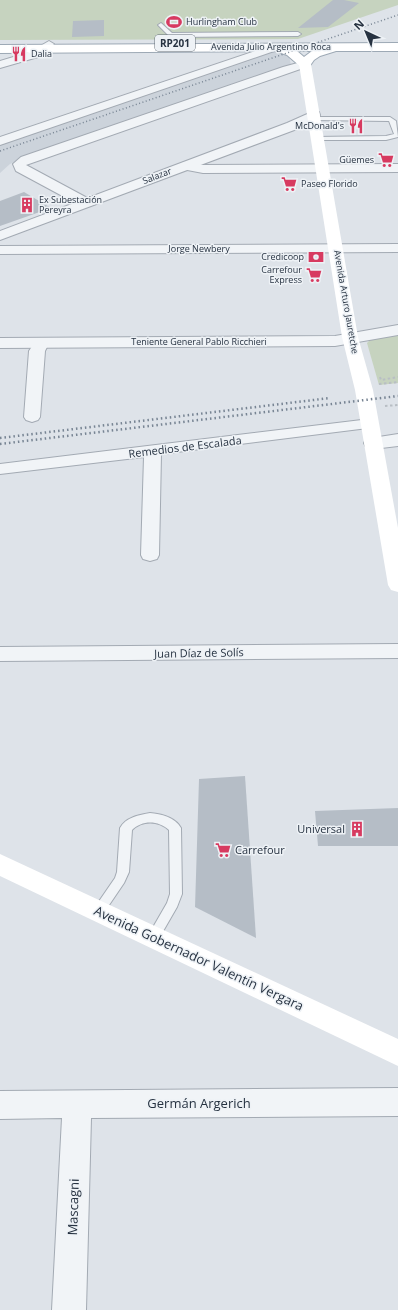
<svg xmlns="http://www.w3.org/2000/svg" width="398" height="1310" viewBox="0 0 398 1310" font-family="'Open Sans',sans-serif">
<rect width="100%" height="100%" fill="#dee3e9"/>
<polygon fill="#ccd3db" points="273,50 289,56 291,65 20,159 10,164 0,173 0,143"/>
<g fill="#c6d3bf">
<polygon points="0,0 398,0 398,5 298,39 0,40"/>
<polygon points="398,335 398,383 379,385 367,343 372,338"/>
</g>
<g fill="#b5bdc6">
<polygon points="333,0 344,0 359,3 328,27 298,28"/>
<polygon points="104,20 104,36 72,37 73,21"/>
<polygon points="24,192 51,208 0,226 0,201"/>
<polygon points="245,776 256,938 195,907 199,779"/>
<polygon points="398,808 398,846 318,846 315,811"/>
</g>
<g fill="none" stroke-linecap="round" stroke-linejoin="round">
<defs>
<g id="service">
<polygon points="161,23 172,33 298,32 301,34 298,36 174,37 173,48 170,50 167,48 168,35 158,25"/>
<polygon points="314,117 390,117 396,121 398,137 386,140 317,140 315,139 315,137 386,136 394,134 389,121 312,120 311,119"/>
<path d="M150 813C161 814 175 817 181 828L182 894 177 907 158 940 154 941 150 940 148 936 167 903 170 894 169 830C158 820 142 820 132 830L129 872 124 883 103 914 99 915 95 914 93 910 115 878 117 872 120 828C126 817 139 815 150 813Z"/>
</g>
<g id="minor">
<polygon points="49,41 54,44 49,50 38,57 0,68 0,61 30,52"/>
<polygon points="276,44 281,47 280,49 0,145 0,137"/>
<polygon points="305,61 309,62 310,64 309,66 26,165 91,200 93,203 91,206 81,206 16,171 13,164 21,157 283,67"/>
<polygon points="186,162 203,165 398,164 398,172 203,173 182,169 180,166 182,163"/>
<polygon points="398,244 398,252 0,254 0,246"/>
<polygon points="41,338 46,340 49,343 45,351 40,417 38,420 32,422 26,420 24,417 29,351 36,340"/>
<polygon points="370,419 376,421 378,424 376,427 161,454 159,555 157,559 150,561 143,559 141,555 144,457 0,474 0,464"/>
<polygon points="398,644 398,658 0,661 0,647"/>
</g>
<g id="tertiary">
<polygon points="314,111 319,112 320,115 319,118 297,129 0,240 0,231 287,123"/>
<polygon points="398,325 398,335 335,346 0,348 0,338 335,336"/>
<polygon points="398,434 398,446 373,449 366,447 364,443 366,439"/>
<polygon points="398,1088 398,1116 91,1118 86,1310 52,1310 62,1118 0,1119 0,1091"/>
</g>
<path id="primary" d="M398 43V51H336L320 56 314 60 309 67 305 68 301 67 287 55 275 51 0 53V45ZM297 51H312L304 57Z"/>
</defs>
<use href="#service" stroke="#a3aab3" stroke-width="2"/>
<use href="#minor" stroke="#a3aab3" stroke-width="2"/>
<use href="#tertiary" stroke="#a3aab3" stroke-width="2"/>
<use href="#primary" stroke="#9da9b5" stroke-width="2"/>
<g stroke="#b8bec4" stroke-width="2" stroke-dasharray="2.5 2.5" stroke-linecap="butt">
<polyline points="380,377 381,380 398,377"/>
<polyline points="379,384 398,382"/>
<polyline points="385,406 398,405"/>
</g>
<use href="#service" fill="#f1f4f7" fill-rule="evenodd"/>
<use href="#minor" fill="#f1f4f7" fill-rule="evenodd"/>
<use href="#tertiary" fill="#f1f4f7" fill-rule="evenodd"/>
<g fill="#fff" fill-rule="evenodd">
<polygon points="305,60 309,61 311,64 358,337 373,390 398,528 398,592 391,590 388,585 355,390 342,337 299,64 301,61"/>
<polygon points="0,854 398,1039 398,1066 0,876"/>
</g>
<use href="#primary" fill="#fff" fill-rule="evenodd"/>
<polyline stroke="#778493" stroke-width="1.5" stroke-dasharray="1 2.5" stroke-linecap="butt" points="0,151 398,15"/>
<g stroke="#778493" stroke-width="2.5" stroke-dasharray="1.5 3" stroke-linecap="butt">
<polyline points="0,438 330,398"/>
<polyline points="0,444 398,396"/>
</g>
</g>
<defs>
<symbol id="stadium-bare" viewBox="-9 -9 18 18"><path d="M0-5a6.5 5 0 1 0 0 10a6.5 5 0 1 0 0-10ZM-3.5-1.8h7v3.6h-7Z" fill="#d73a60" stroke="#eef2f6" stroke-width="2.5" paint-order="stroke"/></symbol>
<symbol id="restaurant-bare" viewBox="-9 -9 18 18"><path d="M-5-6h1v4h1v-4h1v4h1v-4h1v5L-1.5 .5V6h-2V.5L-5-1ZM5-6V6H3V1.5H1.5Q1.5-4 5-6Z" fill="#d73a60" stroke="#eef2f6" stroke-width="2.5" paint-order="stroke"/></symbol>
<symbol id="supermarket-bare" viewBox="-9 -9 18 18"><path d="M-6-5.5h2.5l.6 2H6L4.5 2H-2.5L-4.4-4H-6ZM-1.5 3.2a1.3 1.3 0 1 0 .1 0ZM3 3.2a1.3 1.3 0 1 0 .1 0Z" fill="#d73a60" stroke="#eef2f6" stroke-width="2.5" paint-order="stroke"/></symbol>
<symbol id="building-bare" viewBox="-9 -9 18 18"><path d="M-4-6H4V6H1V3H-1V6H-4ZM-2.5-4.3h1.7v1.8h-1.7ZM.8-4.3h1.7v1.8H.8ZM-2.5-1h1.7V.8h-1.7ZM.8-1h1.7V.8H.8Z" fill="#d73a60" stroke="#eef2f6" stroke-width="2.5" paint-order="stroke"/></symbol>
<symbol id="bank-bare" viewBox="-9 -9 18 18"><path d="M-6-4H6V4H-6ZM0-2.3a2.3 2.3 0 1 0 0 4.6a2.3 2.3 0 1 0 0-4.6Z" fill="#d73a60" stroke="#eef2f6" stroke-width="2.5" paint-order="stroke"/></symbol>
</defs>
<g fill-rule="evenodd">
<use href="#stadium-bare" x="163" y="11" width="22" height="22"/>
<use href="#restaurant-bare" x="8" y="43" width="22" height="22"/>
<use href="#restaurant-bare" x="345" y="115" width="22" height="22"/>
<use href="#supermarket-bare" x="375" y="149" width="22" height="22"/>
<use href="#supermarket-bare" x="278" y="173" width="22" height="22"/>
<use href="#building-bare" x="16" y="194" width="22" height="22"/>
<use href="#bank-bare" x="305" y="246" width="22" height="22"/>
<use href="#supermarket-bare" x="303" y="264" width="22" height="22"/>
<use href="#building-bare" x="346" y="818" width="22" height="22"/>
<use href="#supermarket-bare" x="212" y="839" width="22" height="22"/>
</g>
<g text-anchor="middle" stroke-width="3" stroke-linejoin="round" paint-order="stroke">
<g font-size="9" fill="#263241" stroke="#eef2f6" text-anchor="start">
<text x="186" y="25">Hurlingham Club</text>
<text x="31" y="57">Dalia</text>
<text x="344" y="129" text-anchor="end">McDonald's</text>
<text x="374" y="163" text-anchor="end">Güemes</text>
<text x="301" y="187">Paseo Florido</text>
<text x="39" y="203">Ex Subestación<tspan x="39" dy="10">Pereyra</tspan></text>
<text x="304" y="260" text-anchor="end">Credicoop</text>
<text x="302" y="273" text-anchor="end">Carrefour<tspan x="302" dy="10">Express</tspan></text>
</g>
<g font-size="9" fill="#263241" stroke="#eef2f6">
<text x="271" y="50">Avenida Julio Argentino Roca</text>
<text transform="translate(157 176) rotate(-21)" y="3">Salazar</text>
<text x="199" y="252">Jorge Newbery</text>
<text transform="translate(346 302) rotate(80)" y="3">Avenida Arturo Jauretche</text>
<text x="199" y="345">Teniente General Pablo Ricchieri</text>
</g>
<rect fill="#eef2f6" stroke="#626c77" stroke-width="1" x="155" y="35" width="40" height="16" rx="3"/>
<g font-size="10" font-weight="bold" fill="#263241">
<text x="175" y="47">RP201</text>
</g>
<g font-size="11" fill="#263241" stroke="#eef2f6">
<text transform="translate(185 447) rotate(-7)" y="4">Remedios de Escalada</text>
<text transform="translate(199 653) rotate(-1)" y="4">Juan Díaz de Solís</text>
</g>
<g font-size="11" fill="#263241" stroke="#eef2f6" text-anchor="end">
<text x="345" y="833">Universal</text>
<text x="235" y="854" text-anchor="start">Carrefour</text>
</g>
<g font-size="13" fill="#263241" stroke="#eef2f6">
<text transform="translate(199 958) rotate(25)" y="5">Avenida Gobernador Valentín Vergara</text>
<text x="199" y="1108">Germán Argerich</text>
<text transform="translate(73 1207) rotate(-88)" y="5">Mascagni</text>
</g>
</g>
<g transform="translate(366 32) rotate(316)" stroke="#eef2f6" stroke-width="3" paint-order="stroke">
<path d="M0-3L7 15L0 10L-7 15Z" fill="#263241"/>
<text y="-6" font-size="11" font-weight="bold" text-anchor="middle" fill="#263241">N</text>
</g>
</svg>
